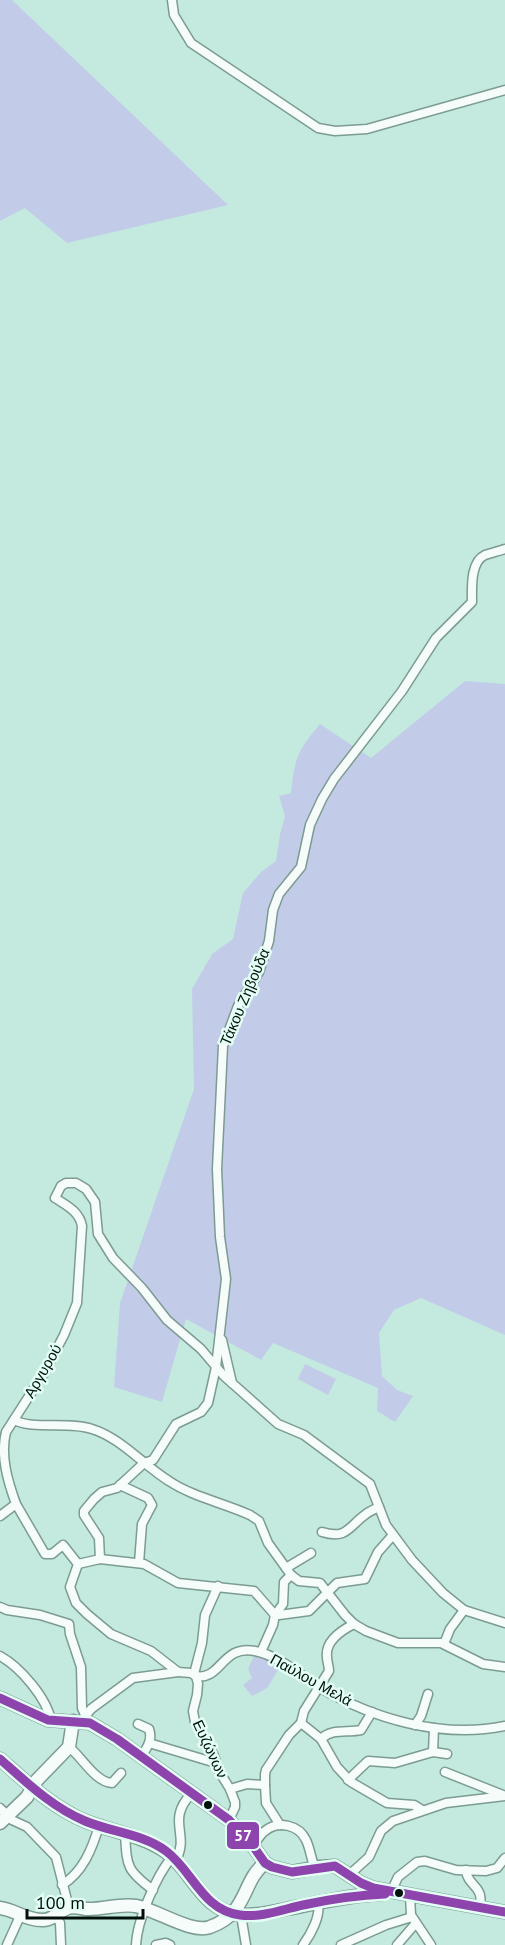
<svg xmlns="http://www.w3.org/2000/svg" width="505" height="1945" viewBox="0 0 505 1945" font-family="'PT Sans',sans-serif">
<rect width="100%" height="100%" fill="#c4eadf"/>
<g fill="#c2cce9">
<polygon points="0,0 12,0 228,205 67,243 25,208 0,221"/>
<path d="M465 681 505 684V1335L421 1298 394 1310 379 1333 382 1376 397 1390 413 1396 395 1422 377 1411 378 1388 273 1343 261 1360 186 1319 162 1402 114 1387 120 1303 194 1089 192 989 212 954 233 939 243 893 261 872 276 861 280 834 285 816 279 796 291 793C294 759 298 750 320 724L371 758Z"/>
<polygon points="305,1364 336,1379 328,1395 298,1379"/>
<polygon points="255,1654 281,1665 267,1688 252,1696 243,1685 252,1678 248,1669"/>
</g>
<g fill="none" stroke-linecap="round" stroke-linejoin="round">
<defs>
<g id="street">
<polyline points="172,0 174,15 191,43 318,128 335,131 367,129 505,90"/>
<polyline points="222,1340 232,1383"/>
<path d="M14 1420C33 1430 69 1421 92 1429 121 1438 143 1465 169 1481 193 1497 224 1503 250 1515L259 1521 268 1543 291 1575 299 1581 320 1583 345 1615 354 1624 366 1631 398 1643H441L483 1664 505 1667"/>
<polyline points="120,1485 148,1498 152,1505 142,1524 139,1563"/>
<polyline points="16,1504 45,1554 52,1554 63,1545 78,1564 70,1587 76,1603 87,1614 111,1634 151,1651 178,1672 191,1673 196,1676 198,1684 197,1695 193,1711 195,1722 214,1756 219,1771 230,1789 235,1802 235,1807 229,1820"/>
<path d="M0 1516 16 1504C8 1482 0 1456 6 1432L44 1373 64 1335 77 1303 82 1226C79 1211 67 1206 55 1198L61 1186 66 1183H76L86 1189 95 1202 98 1234 113 1258 142 1288 167 1320 201 1349 224 1376 278 1424 304 1435 370 1484 386 1525 412 1560 443 1593 464 1610 505 1623"/>
<path d="M322 1532C347 1540 349 1526 366 1514 370 1511 375 1509 379 1507"/>
<path d="M100 1559 99 1538 84 1515V1511L94 1499 102 1492 117 1488 144 1463 153 1460 176 1424 201 1412 208 1403 216 1367 226 1279 220 1237 217 1169 223 1046 238 1006 259 972 269 941 273 910 279 894 301 867 310 825 322 799 334 779 402 691 436 638 472 602C472 588 470 562 485 555 491 553 499 551 505 549"/>
<polyline points="78,1564 100,1559 144,1564 178,1583 254,1591 275,1615 279,1615 309,1611 337,1583 365,1579 378,1552 393,1535"/>
<polyline points="286,1568 311,1553"/>
<polyline points="0,1607 7,1610 40,1615 69,1624 70,1634 81,1667 82,1708 85,1715"/>
<polyline points="444,1644 450,1629 464,1610"/>
<polyline points="261,1652 273,1625 275,1615 283,1604 284,1582 291,1575"/>
<path d="M0 1656C20 1667 47 1698 51 1721"/>
<polyline points="194,1674 202,1643 205,1615 218,1586"/>
<path d="M196 1676C221 1681 222 1644 255 1651 279 1656 299 1674 319 1687 373 1719 442 1739 505 1726"/>
<polyline points="83,1719 91,1709 133,1678 178,1672"/>
<polyline points="301,1723 321,1739 337,1767 351,1782 387,1803 414,1805 422,1810"/>
<path d="M138 1724 149 1729C153 1740 147 1747 142 1756"/>
<polyline points="415,1725 421,1716 428,1694"/>
<path d="M321 1739C332 1728 347 1733 361 1730L372 1712"/>
<polyline points="149,1743 216,1763"/>
<path d="M69 1747C82 1757 95 1782 112 1783L121 1773"/>
<polyline points="433,1752 434,1728"/>
<polyline points="445,1772 503,1795"/>
<polyline points="348,1780 368,1761 395,1763 433,1752 447,1754"/>
<polyline points="265,1785 266,1803 280,1825"/>
<path d="M230 1789 247 1784 265 1785V1774L266 1770 289 1735 301 1723 304 1711 329 1671C329 1666 327 1662 327 1657 325 1641 342 1630 354 1624"/>
<polyline points="0,1808 12,1820 27,1827 56,1857 69,1908"/>
<path d="M125 1834C127 1866 126 1870 153 1890"/>
<path d="M253 1846C257 1841 260 1834 265 1831 278 1820 299 1825 306 1840 310 1848 311 1859 315 1868"/>
<path d="M176 1860C190 1834 166 1821 191 1794"/>
<path d="M466 1870C467 1886 484 1885 480 1906"/>
<polyline points="349,1875 369,1857 381,1831 393,1821 446,1803 505,1796"/>
<path d="M62 1885C83 1872 92 1849 99 1826"/>
<polyline points="391,1892 398,1877 417,1862 425,1861 456,1870 486,1871 497,1868 505,1858"/>
<polyline points="410,1896 411,1915 431,1945"/>
<polyline points="241,1915 246,1945"/>
<polyline points="56,1916 60,1923 61,1945"/>
<polyline points="7,1945 21,1914"/>
<path d="M136 1945C137 1921 156 1876 172 1857"/>
<polyline points="156,1945 166,1943 170,1945"/>
<path d="M303 1945C311 1934 321 1916 318 1902"/>
<polyline points="341,1945 386,1925 412,1917"/>
<polyline points="397,1945 416,1923"/>
</g>
<g id="secondary">
<polyline points="0,1698 48,1720 90,1723 117,1739 229,1820 253,1846 265,1863 272,1867 292,1872 320,1867 335,1866 361,1883 373,1888 505,1912"/>
<path d="M0 1759C26 1782 52 1807 85 1821 112 1832 142 1835 166 1852 194 1872 200 1910 241 1915 256 1916 272 1912 286 1909 318 1903 349 1895 381 1894"/>
<polyline points="0,1823 27,1797 37,1780 69,1747 73,1721"/>
<path d="M0 1908C15 1910 28 1921 44 1920 55 1919 59 1911 68 1908 73 1906 81 1908 86 1909 103 1910 119 1903 136 1906 157 1910 192 1934 210 1927 249 1913 241 1882 265 1863"/>
</g>
</defs>
<use href="#street" stroke="#7c9b93" stroke-width="11"/>
<use href="#secondary" stroke="#7c9b93" stroke-width="15"/>
<use href="#street" stroke="#f6fcfa" stroke-width="8"/>
<use href="#secondary" stroke="#f6fcfa" stroke-width="12"/>
<defs>
<g id="bus-1">
<polyline points="0,1698 48,1720 90,1723 117,1739 229,1820 253,1846 265,1863 272,1867 292,1872 335,1866 361,1883 373,1888 505,1912"/>
<path d="M0 1759C26 1782 52 1807 85 1821 111 1832 143 1834 166 1851 193 1871 202 1910 240 1915 261 1918 284 1909 303 1905 331 1899 357 1895 385 1894"/>
</g>
</defs>
<use href="#bus-1" stroke="#e3fef5" stroke-width="14"/>
<use href="#bus-1" stroke="#8e44ad" stroke-width="9"/>
</g>
<g fill="#00110b" stroke="#e3fef5" stroke-width="2">
<circle cx="208" cy="1805" r="5"/>
<circle cx="399" cy="1893" r="5"/>
</g>
<g text-anchor="middle" stroke-width="5" stroke-linejoin="round" paint-order="stroke">
<g font-size="15" fill="#00110b" stroke="#e3fef5">
<text transform="translate(245 997) rotate(-67)" y="5">Τάκου Ζηβούδα</text>
<text transform="translate(43 1371) rotate(-60)" y="5">Αργυρού</text>
<text transform="translate(311 1680) rotate(29)" y="5">Παύλου Μελά</text>
<text transform="translate(210 1749) rotate(65)" y="5">Ευζώνων</text>
</g>
</g>
<rect stroke="#e3fef5" stroke-width="2" x="226" y="1821" width="34" height="29" rx="6" fill="#8e44ad"/>
<g font-size="16" text-anchor="middle" font-weight="bold" fill="#fff">
<text x="243" y="1841">57</text>
</g>
<path d="M27 1909v9h116v-9" fill="none" stroke="#00110b" stroke-width="3"/>
<text x="36" y="1909" font-size="18" fill="#00110b" stroke="#e3fef5" stroke-width="4.5" paint-order="stroke">100 m</text>
</svg>
